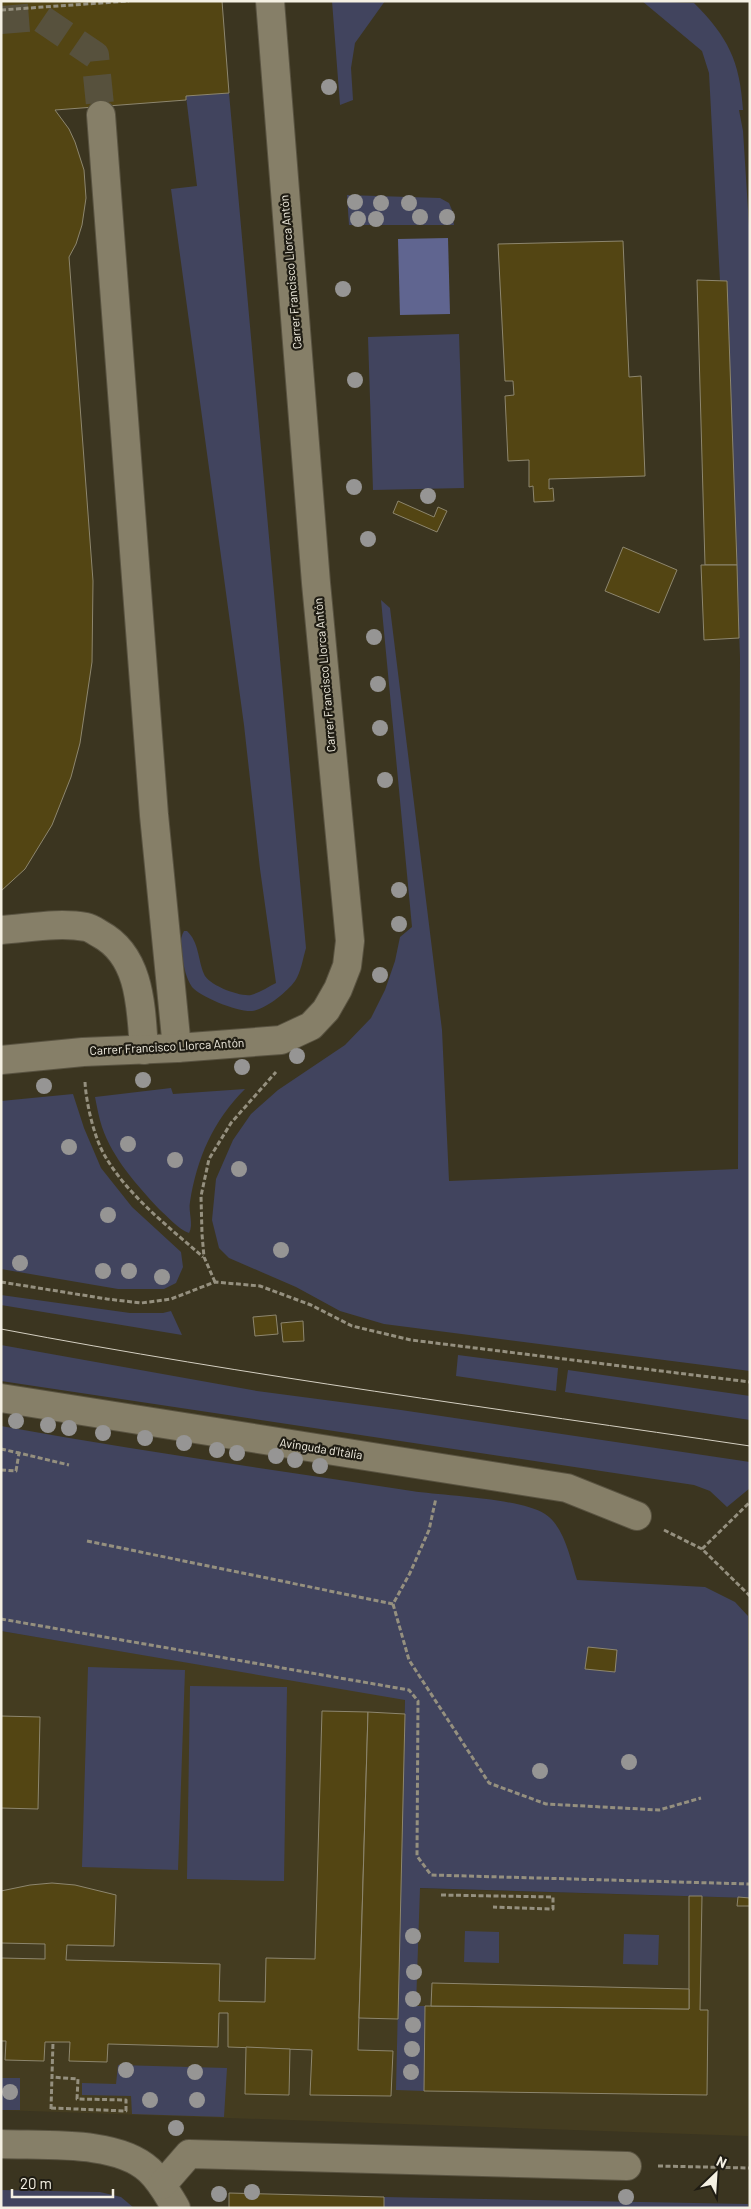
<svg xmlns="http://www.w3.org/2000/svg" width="751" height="2209" viewBox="0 0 751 2209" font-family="Barlow,sans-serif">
<rect width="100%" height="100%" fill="#3b3520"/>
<polygon fill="#443c20" points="1,1631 405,1699 402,1888 750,1898 748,2136 1,2110"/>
<g fill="#41445e">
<polygon points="332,1 385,1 355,43 351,68 353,100 340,105"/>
<path d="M642 1 694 3C728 37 740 61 743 110H739L743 131 750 241V1371L384 1324 340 1311 296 1287 229 1258 219 1248 212 1220 216 1179 233 1140 251 1114 278 1090 345 1045 371 1018 385 990 395 961 400 937 412 927 381 600 390 608 442 1030 449 1181 738 1169 740 657 727 281H720L709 73 702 51Z"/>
<path d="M229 93 306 948C303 958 301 972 295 981 288 991 265 1010 252 1011 238 1012 200 997 192 987 186 978 184 967 182 957 181 948 179 940 184 931H187C199 942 198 960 204 974 208 985 240 997 251 995 259 993 268 987 276 983L260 869 244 725 171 189 197 186 186 96Z"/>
<polygon points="347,195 440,198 449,203 452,210 454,225 349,225"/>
<polygon points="459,334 464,488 373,490 368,337"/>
<path d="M171 1088 173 1094 245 1089C213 1121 197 1158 190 1202 188 1211 194 1225 189 1233 178 1229 168 1217 159 1209 137 1185 113 1159 102 1127 99 1118 97 1107 95 1097Z"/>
<polygon points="73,1094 84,1128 101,1168 132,1207 181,1252 183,1267 176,1283 164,1289 118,1289 1,1269 1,1101"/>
<polygon points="1,1295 130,1313 163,1313 171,1311 182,1335 1,1305"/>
<polygon points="1,1345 257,1391 401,1410 750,1462 750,1488 727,1507 710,1491 694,1485 1,1381"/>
<polygon points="458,1355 558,1368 556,1391 456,1376"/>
<polygon points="568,1370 750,1396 750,1420 565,1392"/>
<path d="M1 1426C138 1451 275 1470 412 1491 445 1496 520 1498 545 1514 565 1527 570 1559 577 1580L705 1587 735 1602 748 1616 750 1898 420 1888 416 2006H425L424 2091 396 2090 405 1700 1 1631Z"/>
<polygon points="88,1667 185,1670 178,1870 82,1867"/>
<polygon points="190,1686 287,1687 284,1881 187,1879"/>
<polygon points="465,1931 499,1932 499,1963 464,1962"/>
<polygon points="624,1934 659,1935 658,1965 623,1964"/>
<polygon points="118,2065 227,2068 224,2117 132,2114 131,2096 82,2095 82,2083 116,2084"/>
<rect x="1" y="2078" width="19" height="32"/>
<polygon points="1,2190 100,2192 121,2197 134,2208 1,2208"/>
<polygon points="384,2197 748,2204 748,2208 384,2208"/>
</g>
<polygon fill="#606590" points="448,238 450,314 400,315 398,239"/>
<g fill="#534513" stroke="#8d866e">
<polygon points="1,1 222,1 229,93 186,96 186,100 55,110 69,129 75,142 84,170 86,198 82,225 76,244 69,257 93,581 92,662 80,743 71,777 52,825 25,869 1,891"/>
<polygon points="623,241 629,377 641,376 645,476 549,479 549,489 553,488 554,501 534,502 533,486 529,487 529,460 508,461 505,396 514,395 513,381 505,381 498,244"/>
<polygon points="697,280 727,281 737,565 705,565"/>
<polygon points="398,501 434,517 438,507 447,511 437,532 393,513"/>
<polygon points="623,547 677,570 659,613 605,591"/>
<polygon points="701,565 737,565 739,638 704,640"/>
<polygon points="276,1315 278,1334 255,1336 253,1317"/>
<polygon points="303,1321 304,1341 283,1342 281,1323"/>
<polygon points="588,1647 617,1650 615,1672 585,1669"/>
<polygon points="322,1711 368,1712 358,2050 393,2051 391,2096 310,2095 312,2050 228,2047 228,2013 219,2013 218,2047 108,2044 107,2062 69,2061 70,2042 45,2042 44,2061 5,2060 6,2041 1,2041 1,1958 45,1959 45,1944 1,1943 1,1891 30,1885 52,1883 75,1885 116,1895 114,1946 67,1945 66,1960 220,1964 219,2001 265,2002 266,1958 315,1959"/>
<polygon points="368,1712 405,1714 398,2019 359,2018"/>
<polygon points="1,1716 40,1717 38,1809 1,1808"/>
<polygon points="689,1896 702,1896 700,2010 708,2010 707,2095 424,2091 425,2006 689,2009"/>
<polygon points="738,1897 750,1898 750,1906 737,1906"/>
<polygon points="432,1983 689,1989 689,2009 431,2006"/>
<polygon points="246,2047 290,2049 289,2095 245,2094"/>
<polygon points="229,2193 384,2197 384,2208 229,2208"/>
</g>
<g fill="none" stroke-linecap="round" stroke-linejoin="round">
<polyline stroke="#57513d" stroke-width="28" stroke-dasharray="28 14" stroke-linecap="butt" points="1,20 39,17 95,55 101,115"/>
<defs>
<g id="minor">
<polyline points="101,115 154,815 177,1048"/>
<path d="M1 930C29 928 59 922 86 927 91 928 95 931 100 934 141 956 141 1008 144 1050"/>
<polyline points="1,1060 83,1052 177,1048 281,1040 311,1026 326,1010 338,989 347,966 350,941 316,583 270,1"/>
<polyline points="1,1398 567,1488 637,1516"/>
<path d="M1 2144C44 2146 117 2140 149 2170 161 2181 168 2195 176 2208"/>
<polyline points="162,2185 189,2154 627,2166"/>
</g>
</defs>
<use href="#minor" stroke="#595341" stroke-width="30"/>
<g stroke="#95907f" stroke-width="3" stroke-dasharray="5 2.5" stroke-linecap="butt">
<polyline points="1,10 129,1"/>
<path d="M85 1082C86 1102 94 1138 105 1156 128 1196 169 1227 203 1257"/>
<polyline points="1,1282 107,1299 141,1303 171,1299 215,1282 260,1286 311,1305 352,1326 411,1340 750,1382"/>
<polyline points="215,1282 204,1257 202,1234 201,1196 209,1159 231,1123 276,1072"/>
<polyline points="1,1449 19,1453"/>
<polyline points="1,1470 16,1471 19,1453 69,1465"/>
<polyline points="664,1530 702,1549 750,1596"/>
<polyline points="87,1541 393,1604 410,1573 429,1530 436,1498"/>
<polyline points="702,1549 750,1502"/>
<polyline points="393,1604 409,1660 489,1783 546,1804 659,1810 701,1798"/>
<polyline points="1,1619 409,1690 418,1701 417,1856 431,1875 750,1884"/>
<polyline points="441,1895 553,1897 553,1909 493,1907"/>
<polyline points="51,2108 126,2111 126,2100 77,2099 78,2079 51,2077"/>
<polyline points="51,2109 53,2042"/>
<polyline points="658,2166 750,2168"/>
</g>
<use href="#minor" stroke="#867f68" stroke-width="28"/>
<path stroke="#d4cfc1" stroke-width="1" d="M1 1329C249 1376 500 1409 750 1446"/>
</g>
<g fill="#969594">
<circle cx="329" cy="87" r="8"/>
<circle cx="355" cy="202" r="8"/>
<circle cx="381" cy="203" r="8"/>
<circle cx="409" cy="203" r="8"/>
<circle cx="420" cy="217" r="8"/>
<circle cx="447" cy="217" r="8"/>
<circle cx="358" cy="219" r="8"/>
<circle cx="376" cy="219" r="8"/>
<circle cx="343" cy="289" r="8"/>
<circle cx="355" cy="380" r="8"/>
<circle cx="354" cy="487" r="8"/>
<circle cx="428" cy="496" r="8"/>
<circle cx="368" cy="539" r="8"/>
<circle cx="374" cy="637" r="8"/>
<circle cx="378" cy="684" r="8"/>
<circle cx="380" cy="728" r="8"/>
<circle cx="385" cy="780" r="8"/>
<circle cx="399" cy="890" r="8"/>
<circle cx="399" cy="924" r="8"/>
<circle cx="380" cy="975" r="8"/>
<circle cx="297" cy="1056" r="8"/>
<circle cx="242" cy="1067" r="8"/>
<circle cx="143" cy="1080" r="8"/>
<circle cx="44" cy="1086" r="8"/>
<circle cx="128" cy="1144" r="8"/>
<circle cx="69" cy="1147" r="8"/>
<circle cx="175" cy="1160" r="8"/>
<circle cx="239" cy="1169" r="8"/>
<circle cx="108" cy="1215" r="8"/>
<circle cx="281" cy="1250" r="8"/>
<circle cx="20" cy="1263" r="8"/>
<circle cx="103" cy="1271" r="8"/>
<circle cx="129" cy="1271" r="8"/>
<circle cx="162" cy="1277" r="8"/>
<circle cx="16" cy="1421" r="8"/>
<circle cx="48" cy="1425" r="8"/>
<circle cx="69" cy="1428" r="8"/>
<circle cx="103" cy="1433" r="8"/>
<circle cx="145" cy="1438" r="8"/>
<circle cx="184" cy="1443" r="8"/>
<circle cx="217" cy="1450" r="8"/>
<circle cx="237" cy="1453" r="8"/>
<circle cx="276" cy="1456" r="8"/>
<circle cx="295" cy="1460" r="8"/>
<circle cx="320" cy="1466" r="8"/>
<circle cx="629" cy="1762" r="8"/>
<circle cx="540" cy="1771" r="8"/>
<circle cx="413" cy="1936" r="8"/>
<circle cx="414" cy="1972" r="8"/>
<circle cx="413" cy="1999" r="8"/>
<circle cx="413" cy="2025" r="8"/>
<circle cx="412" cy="2049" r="8"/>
<circle cx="126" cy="2070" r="8"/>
<circle cx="195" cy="2072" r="8"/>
<circle cx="411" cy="2072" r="8"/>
<circle cx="10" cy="2092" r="8"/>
<circle cx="150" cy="2100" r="8"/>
<circle cx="197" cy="2100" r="8"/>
<circle cx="176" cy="2128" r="8"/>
<circle cx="252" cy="2192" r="8"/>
<circle cx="219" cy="2194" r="8"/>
<circle cx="626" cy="2197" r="8"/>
</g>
<g text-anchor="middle" stroke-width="4.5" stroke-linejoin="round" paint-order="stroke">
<g font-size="12" fill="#f4f0e3" stroke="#1f1c13">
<text transform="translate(291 272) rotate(-95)" y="4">Carrer Francisco Llorca Antón</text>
<text transform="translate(325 675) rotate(-95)" y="4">Carrer Francisco Llorca Antón</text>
<text transform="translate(167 1047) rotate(-3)" y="4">Carrer Francisco Llorca Antón</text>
<text transform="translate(321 1449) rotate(9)" y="4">Avinguda d'Itàlia</text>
</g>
</g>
<rect width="751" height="2209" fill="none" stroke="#f4f0e3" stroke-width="5"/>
<g transform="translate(716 2174) rotate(25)" stroke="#1f1c13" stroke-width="4" paint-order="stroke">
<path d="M0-4L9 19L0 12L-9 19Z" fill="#f4f0e3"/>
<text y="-8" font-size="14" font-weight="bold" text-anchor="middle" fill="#f4f0e3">N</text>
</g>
<path d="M12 2189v8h101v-8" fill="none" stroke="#f4f0e3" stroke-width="2.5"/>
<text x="20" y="2189" font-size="15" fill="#f4f0e3" stroke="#1f1c13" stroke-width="4" paint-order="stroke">20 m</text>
</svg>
